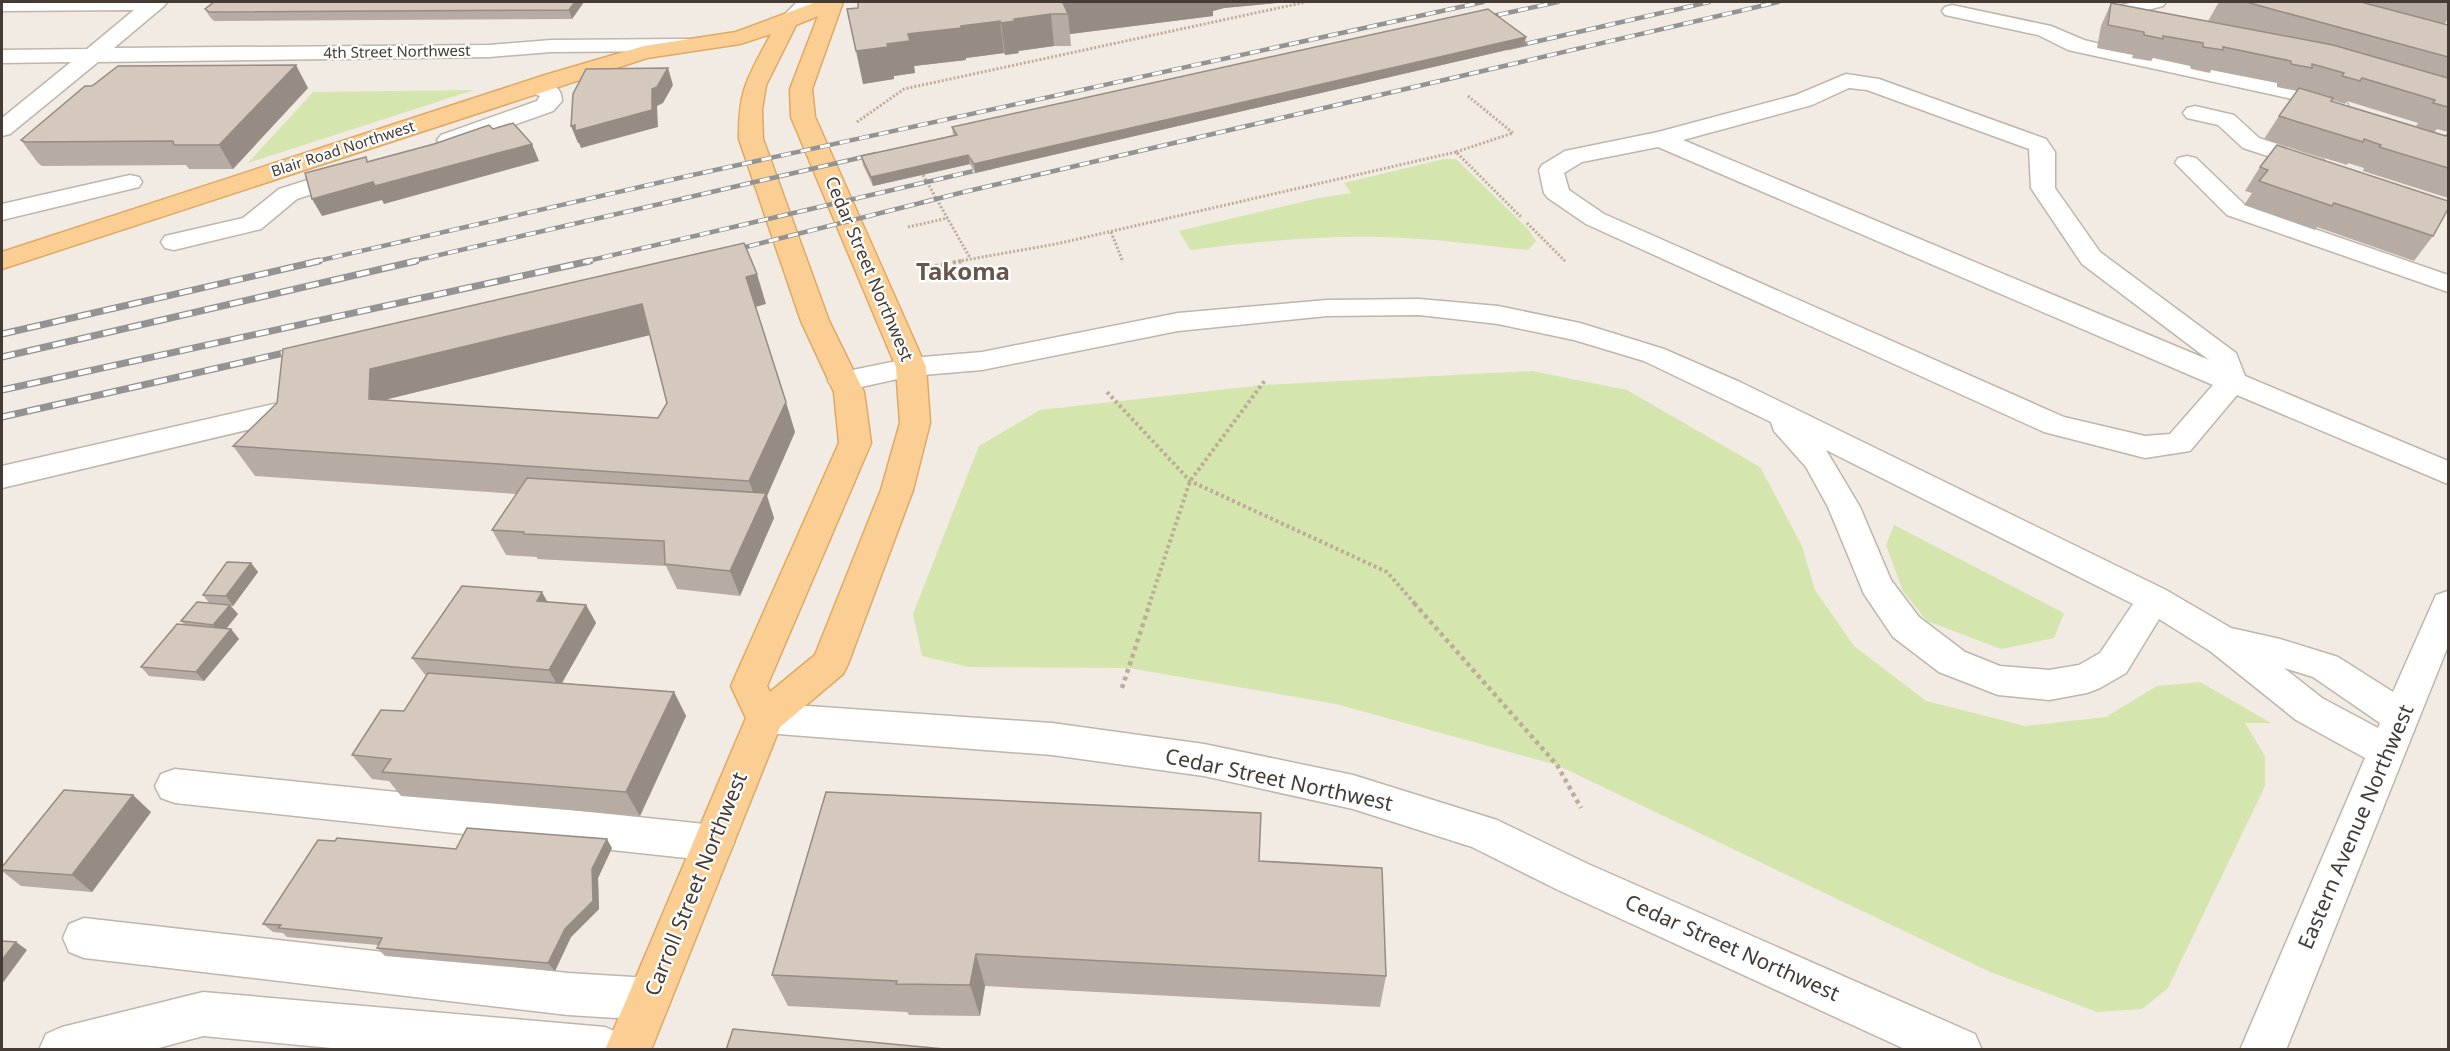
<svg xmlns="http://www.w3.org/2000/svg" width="2450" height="1051" viewBox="0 0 2450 1051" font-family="'Noto Sans',sans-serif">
<rect width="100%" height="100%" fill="#f1ebe4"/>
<g fill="#d4e5ad">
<polygon points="474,90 248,163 313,92"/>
<path d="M1444 159H1456L1528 229 1536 241 1528 250C1487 246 1446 240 1405 238 1333 234 1261 241 1190 250L1179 231 1319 198 1351 193 1344 183Z"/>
<polygon points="1532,371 1627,390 1760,467 1802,546 1815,590 1854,646 1926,701 2025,726 2106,717 2157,686 2200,682 2271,723 2245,723 2265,756 2265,786 2168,988 2142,1009 2097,1012 1988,971 1557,765 1336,704 1129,668 969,667 922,656 913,614 979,446 1040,410 1264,385"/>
<polygon points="1894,525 2064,613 2054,638 2001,649 1927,621 1903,591 1886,545"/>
</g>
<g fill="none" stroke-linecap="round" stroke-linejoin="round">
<defs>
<g id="minor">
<polygon points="2,2 167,2 164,6 114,48 489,45 551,40 686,39 694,40 697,45 694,50 686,51 551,52 489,57 98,62 10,134 2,136 2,118 71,62 2,63 2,50 87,49 134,10 2,11"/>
<path d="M797 2H819C811 14 796 29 781 25L778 21Z"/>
<polygon points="2134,2 2166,2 2163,6 2121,17 2114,15 2111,11 2114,7"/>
<polygon points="1952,5 2051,26 2084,40 2116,48 2292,85 2345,100 2348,105 2345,110 2337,112 2288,98 2068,50 2038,35 1945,15 1942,11 1945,7"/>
<path d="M1846 74 1879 79 2046 139 2055 152V188L2100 252 2236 353 2245 376 2448 461V484L2237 395 2190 451 2145 458 2044 432 1586 224 1548 198 1544 193 1539 170 1542 165 1565 151 1658 132 1796 95ZM1849 88 1867 90 2029 149 2031 188 2082 264 2209 360 1683 140 1812 105ZM1658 147 2213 385 2170 434 2145 436 2064 417 1604 214 1569 190 1564 173 1582 162Z"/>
<path d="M537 80C550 83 562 86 562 101L553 111 457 145 449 147 441 145 437 140 441 135 537 101 540 96 529 92 526 87 529 82Z"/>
<polygon points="2195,106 2234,115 2259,138 2323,159 2326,164 2323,169 2314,171 2243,148 2218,125 2187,118 2183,113 2187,108"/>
<polygon points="2187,156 2196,158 2245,205 2448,275 2448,292 2227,215 2175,163 2178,158"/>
<polygon points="352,166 361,168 364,173 361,178 297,199 261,229 174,250 165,248 161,242 165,236 243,218 279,189"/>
<polygon points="130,175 139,177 142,182 139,187 2,220 2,204"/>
<path d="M1419 299 1498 306 1580 323 1664 349 1742 383 2166 590 2231 628 2280 639 2338 657 2393 692 2436 595 2448 591V646L2286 1050H2240L2365 758 2296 720 2210 651 2159 619 2126 673 2100 688 2087 693 2049 700 1998 695 1939 672 1893 637 1864 594 1828 507 1806 467 1774 431 1771 422 1644 361 1574 340 1498 324 1419 315 1327 316 1178 331 982 370 911 376 843 391 833 388 828 381 833 374 911 358 982 352 1178 313 1327 300ZM1826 450 2133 604 2100 653 2079 665 2049 670 2000 666 1965 652 1919 617 1891 580 1860 507ZM2284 668 2313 677 2380 723 2378 728 2322 698Z"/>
<polygon points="274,404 285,407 289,414 285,421 2,488 2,466"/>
<polygon points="765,703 1052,723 1204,744 1353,775 1497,820 1588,864 1975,1034 1982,1050 1907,1050 1558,890 1472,847 1353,809 1204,776 1052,755 765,733 752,729 746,718 752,707"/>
<polygon points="175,769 714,825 728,830 734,843 728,856 714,861 175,803 161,798 155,786 161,774"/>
<polygon points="84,918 568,973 649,978 665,984 671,999 665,1014 649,1020 568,1015 84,958 69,952 63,938 69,924"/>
<polygon points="203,992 605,1027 621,1034 628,1050 353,1050 203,1036 151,1050 39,1050 46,1034 62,1027"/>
</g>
<path id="major" d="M816 2H843L812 89 815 117 926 367 930 423 913 490 848 664 843 674 780 727 651 1050H605L746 718 731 686 839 443 834 392 801 321 739 139C738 90 748 77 771 34L740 44 647 58 2 269V252L545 75 644 46 736 32ZM818 16 790 89 791 117 896 367 900 423 881 490 815 655 770 692 767 686 871 443 864 392 829 321 763 139 762 110 766 85 796 25Z"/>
</defs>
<use href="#minor" stroke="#bfb5aa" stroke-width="3"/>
<use href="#major" stroke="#dfa964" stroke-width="3"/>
<g stroke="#beab98" stroke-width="3" stroke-dasharray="2 2" stroke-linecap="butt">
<polyline points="1468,96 1513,133 1456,152 1522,218"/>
<polyline points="857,122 904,89 1306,2"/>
<polyline points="923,175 970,258"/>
<polyline points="1527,223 1565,261"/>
<polyline points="908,227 948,218"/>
<polyline points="1111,232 1123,262"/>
<polyline points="954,262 1056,244 1456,152"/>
</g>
<g stroke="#beab98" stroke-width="4" stroke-dasharray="3 3" stroke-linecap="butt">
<polyline points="929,267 963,261"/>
<polyline points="1107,392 1190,481 1387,572 1416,605"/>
<polyline points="1149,605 1190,481 1266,379"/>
</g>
<g stroke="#beab98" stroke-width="4.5" stroke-dasharray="4 4" stroke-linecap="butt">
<polyline points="1414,603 1557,765 1581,808"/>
<polyline points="1122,688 1150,603"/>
</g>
<use href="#minor" fill="#fff" fill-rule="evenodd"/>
<use href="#major" fill="#fbcf93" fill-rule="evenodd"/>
<defs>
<g id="rail-far1">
<polyline points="1479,19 1558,2"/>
<polyline points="1508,48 1709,2"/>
<polyline points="730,251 964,192 1778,2"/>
<polyline points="313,262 688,176 1483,2"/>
<polyline points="409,262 876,154"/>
<polyline points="583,262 991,167"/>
</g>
<g id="rail">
<polyline points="2,334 319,261"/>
<polyline points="2,357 416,261"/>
<polyline points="2,390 590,261"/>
<polyline points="2,417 297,350"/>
</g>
</defs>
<use href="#rail-far1" stroke="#939393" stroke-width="4.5"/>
<use href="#rail" stroke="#939393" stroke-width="7"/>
<use href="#rail-far1" stroke="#fff" stroke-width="3" stroke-dasharray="10" stroke-linecap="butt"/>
<use href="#rail" stroke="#fff" stroke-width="4.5" stroke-dasharray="13" stroke-linecap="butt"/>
</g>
<g fill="#b7aca3" fill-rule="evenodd">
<polygon points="214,2 584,2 572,19 214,21 210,17 205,9"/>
<polygon points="858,2 1282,2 1276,3 1224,8 1213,11 1213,16 1070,34 1071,46 1054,46 1018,51 1019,53 1005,55 1004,53 966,58 966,60 914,66 915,73 894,76 894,79 863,84"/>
<path d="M2219 2H2448V18L2445 24 2448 25V132L2437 129 2434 132 2416 126 2418 123 2347 101 2345 104 2332 100 2331 101 2446 136 2448 133V198L2363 171 2364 168 2348 163 2347 165 2264 139 2279 116 2297 91 2277 87V83L2211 70 2210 73 2191 69 2190 66 2153 58 2151 61 2132 58 2133 55 2097 48 2101 26 2111 3 2208 21ZM2300 88 2329 96 2328 97Z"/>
<polygon points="1526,37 1524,46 975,173 970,164 873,186 863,165 861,156 953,135 952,127"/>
<polygon points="308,88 233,169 189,169 186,165 42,166 38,163 21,140"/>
<polygon points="2260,167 2433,236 2414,261 2317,227 2315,230 2244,205 2252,193 2245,191"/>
<path d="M766 304 755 307 795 432 767 496 774 518 740 596 677 589 666 566 537 559V557L506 555 492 530 516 494 255 476 233 446 277 403ZM650 335 667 403 658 418 388 400V399Z"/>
<polygon points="251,563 258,572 233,606 230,606 238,614 226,629 231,629 239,639 204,681 149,676 141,667 184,624 181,621 209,603 203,595"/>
<polygon points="547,602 586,605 596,623 562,683 674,692 686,716 640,816 401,796 389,781 372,779 352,755 404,711 426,676 412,658"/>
<polygon points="151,812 92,892 21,886 2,871 2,867"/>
<polygon points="612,848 598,878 599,909 571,937 555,971 385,956 377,948 378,945 287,937 283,933 273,932 263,924 456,849"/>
<polygon points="1259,861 1386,976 1380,1007 985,986 980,1016 909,1015 907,1012 788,1006 772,975"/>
</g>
<g fill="#958c84">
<polygon points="575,2 584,2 572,19 569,10"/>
<polygon points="1074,2 1282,2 1276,3 1224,8 1213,11 1213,16 1070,34 1068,14 1063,3"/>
<polygon points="1051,14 1054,46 1018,51 1019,53 1005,55 1001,23 1014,19"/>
<polygon points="1000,21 1004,53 966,58 966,60 914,66 915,73 894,76 894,79 863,84 856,51 887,44 908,34"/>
<polygon points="1526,37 1524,46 975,173 974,164"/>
<polygon points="296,65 308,88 233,169 219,145"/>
<polygon points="668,68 673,85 663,103 657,106 658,127 581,148 579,143 578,143 571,126 652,89"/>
<polygon points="532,144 539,161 384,204 382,200 322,216 312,199 373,182"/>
<polygon points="968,155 970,164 873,186 871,177"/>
<polygon points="757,274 766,304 755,307 746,277"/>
<polygon points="642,304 654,334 388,399 387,429 369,399 370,369"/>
<polygon points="786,402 795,432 767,496 774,518 740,596 730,571 759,508 749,481"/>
<polygon points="251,563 258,572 233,606 226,596"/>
<polygon points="542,592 552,610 537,601"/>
<polygon points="230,605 238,614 221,635 213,625"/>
<polygon points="586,605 596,623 559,688 549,670"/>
<polygon points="231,629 239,639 204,681 196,672"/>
<polygon points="674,692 686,716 640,816 626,792"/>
<polygon points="133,795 151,812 92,892 72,875"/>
<polygon points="607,839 612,848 598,878 599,909 571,937 555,971 548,963"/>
<polygon points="16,942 27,950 2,984 2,960"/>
<polygon points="976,954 985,986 980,1016 970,985"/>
</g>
<g fill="#d5c8bd" stroke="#958c84" stroke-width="1.5" fill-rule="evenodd">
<polygon points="214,2 575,2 569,10 209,12 205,9"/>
<polygon points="858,2 1074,2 1063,3 1068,14 1051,14 1014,19 1015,21 1001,23 1000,21 961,26 961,28 908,34 910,41 887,44 888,47 856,51 847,9 858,8"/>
<polygon points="2246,2 2361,2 2448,25 2448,57"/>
<polygon points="2111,3 2333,45 2448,78 2448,107 2433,103 2435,100 2362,78 2360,81 2342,76 2344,73 2312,64 2312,68 2291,64 2291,61 2223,47 2223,50 2203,47 2203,43 2163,36 2163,39 2144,35 2144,32 2108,25"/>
<polygon points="1488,9 1526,37 974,164 968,155 871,177 861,156 957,135 952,127"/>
<polygon points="296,65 219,145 174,145 173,141 25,142 21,140 85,86 92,86 118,66"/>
<polygon points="668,68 657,87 652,89 652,110 575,131 575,125 571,126 573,94 586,69"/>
<polygon points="2299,88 2333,98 2331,101 2446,136 2448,133 2448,168 2379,147 2381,145 2364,139 2363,142 2279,116"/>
<polygon points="513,123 532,144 375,186 373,182 312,199 305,173 366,157 367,162 434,144 489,125 493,129"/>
<polygon points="2277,145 2448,201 2448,209 2433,236 2334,203 2332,206 2259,181 2268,170 2260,167"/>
<path d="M744 243 757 274 746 277 786 402 749 481 233 446 277 403 283 349ZM642 304 667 403 658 418 369 399 370 369Z"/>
<polygon points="527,478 766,493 730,571 665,564 664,541 524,534 524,532 492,530"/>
<polygon points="227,562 251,563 226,596 203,595"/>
<polygon points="462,586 542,592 537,601 586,605 549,670 412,658"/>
<polygon points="197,602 230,605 213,625 181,621"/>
<polygon points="177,624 231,629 196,672 141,667"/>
<polygon points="428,673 674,692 626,792 382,772 391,759 352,755 381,710 404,711"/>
<polygon points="64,790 133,795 72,875 2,870 2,867"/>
<polygon points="826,792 1261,813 1259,861 1382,868 1386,976 976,954 970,985 896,984 897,981 772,975"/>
<polygon points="467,828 607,839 592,869 593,901 565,929 548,963 377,948 382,938 278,928 281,925 263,924 318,840 335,841 337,838 456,849"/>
<polygon points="2,941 16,942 2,960"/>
<polygon points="733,1029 955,1050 726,1050"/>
</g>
<g text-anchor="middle" stroke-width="4.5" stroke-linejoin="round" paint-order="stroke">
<g font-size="15" fill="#433b34" stroke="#fff">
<text transform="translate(397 52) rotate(-1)" y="5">4th Street Northwest</text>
<text transform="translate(343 149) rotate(-18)" y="5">Blair Road Northwest</text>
</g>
<g font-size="18" fill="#433b34" stroke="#fff">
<text transform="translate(869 269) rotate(67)" y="6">Cedar Street Northwest</text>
</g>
<g font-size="21" fill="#433b34" stroke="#fff">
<text transform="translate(1279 780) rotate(12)" y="7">Cedar Street Northwest</text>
<text transform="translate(2356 827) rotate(-67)" y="7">Eastern Avenue Northwest</text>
<text transform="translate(696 884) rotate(-68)" y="7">Carroll Street Northwest</text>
<text transform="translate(1732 948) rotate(24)" y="7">Cedar Street Northwest</text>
</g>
<g font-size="24" font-weight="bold" fill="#65574c" stroke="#fff">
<text x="963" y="280">Takoma</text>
</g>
</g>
<rect width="2450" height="1051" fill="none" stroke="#433b34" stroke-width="6"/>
</svg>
